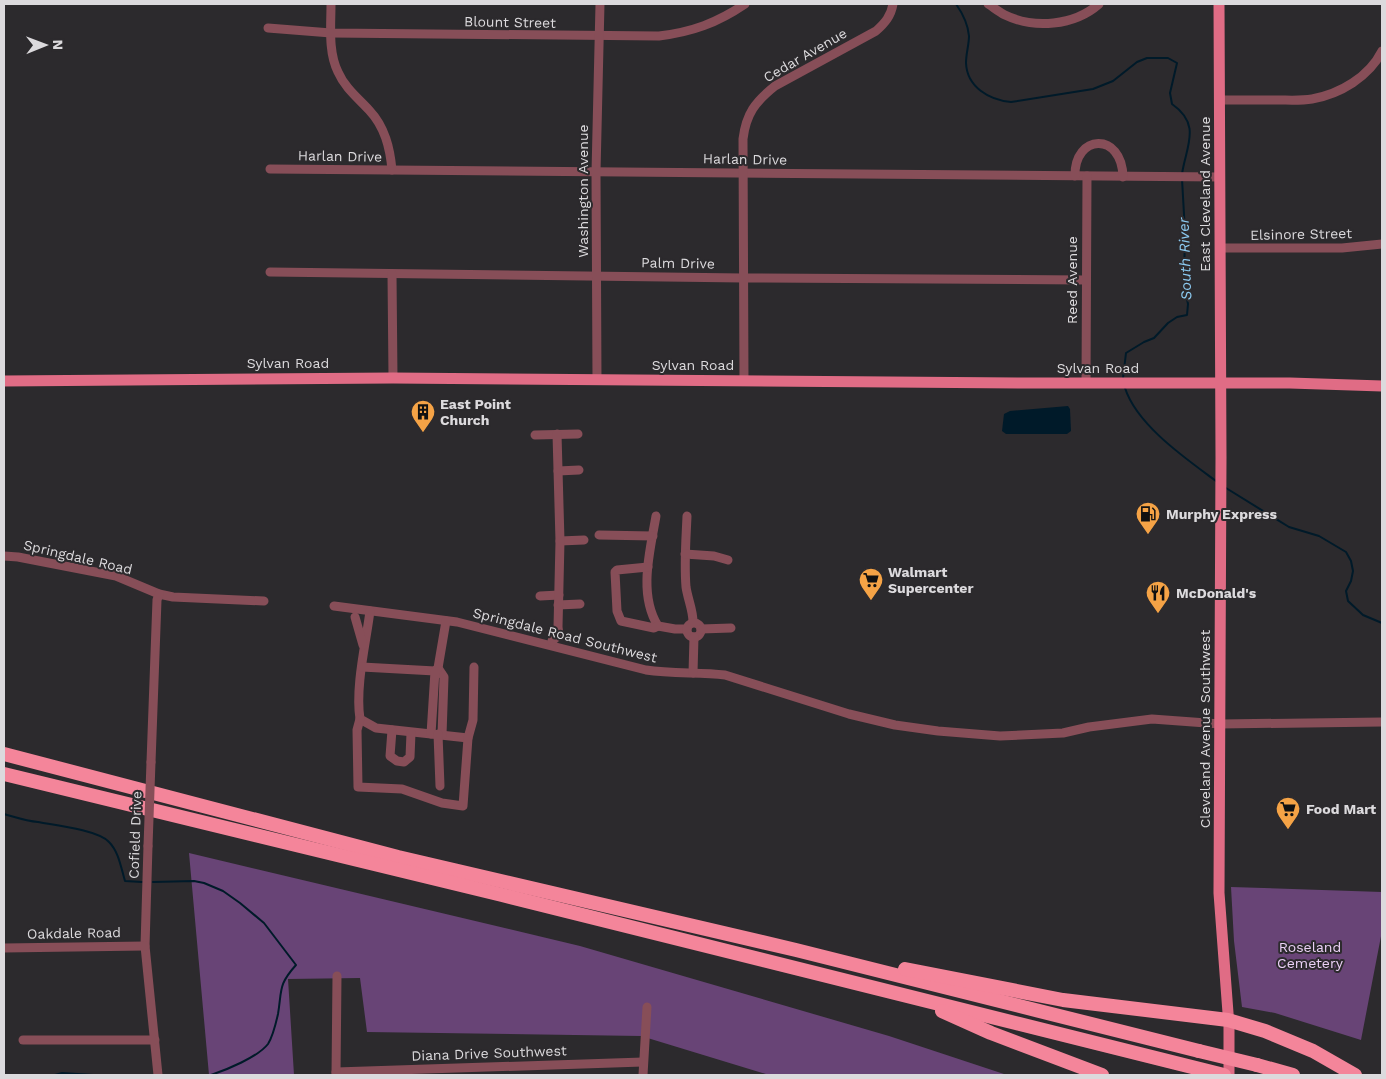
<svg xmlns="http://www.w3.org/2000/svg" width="1386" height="1079" viewBox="0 0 1386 1079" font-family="'Work Sans',sans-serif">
<rect width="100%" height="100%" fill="#2c2a2d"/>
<g fill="#684476">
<polygon points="189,853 580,946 889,1036 1007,1075 769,1075 641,1036 367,1032 360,978 288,979 294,1075 209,1075"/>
<polygon points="1231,887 1382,892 1382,931 1361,1040 1275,1013 1242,1007 1234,941"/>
</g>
<polygon fill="#001a29" points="1068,406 1070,409 1071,431 1067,434 1006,434 1002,431 1004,414 1010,411"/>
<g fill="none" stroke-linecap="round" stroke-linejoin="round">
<g stroke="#001a29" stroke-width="2">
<path d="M956 4C963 14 968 24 969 36 969 45 966 53 966 63 967 87 989 100 1011 102L1093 89 1113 81 1137 62 1147 58H1168L1177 63 1170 93 1172 104C1202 125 1186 146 1182 174"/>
<polyline points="1123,378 1126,353 1144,342 1154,338 1168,323 1177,317 1187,315 1188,304 1184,284 1185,232 1182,179"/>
<path d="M1125 388C1137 425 1185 458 1216 481"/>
<polyline points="1226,488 1289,527 1319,536 1346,552 1351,561 1353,571 1351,581 1346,591 1348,601 1363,615 1382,623"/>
<path d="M4 814C15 817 26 821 38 822 54 825 98 830 109 842 119 852 121 868 125 881L142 882"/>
<path d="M153 882 194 881 204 883 223 891 240 903 264 923 296 965C278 985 282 990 278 1014 276 1023 273 1036 268 1044 258 1057 226 1070 211 1075"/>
<polyline points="55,1075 62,1073 93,1075"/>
</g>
<g stroke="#874e58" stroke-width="9">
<path d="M331 4C331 26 328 52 338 72 345 88 358 98 369 110 385 127 390 148 392 170"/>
<path d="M988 4C993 7 999 12 1005 15 1034 29 1074 26 1099 4"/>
<path d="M268 28 331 33 659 36C692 32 717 23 745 4"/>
<path d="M1219 100C1239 100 1258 100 1277 100 1288 100 1300 101 1312 99 1340 94 1369 77 1382 51"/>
<polyline points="270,169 1220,177"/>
<path d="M1075 176C1074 134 1122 131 1123 177"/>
<polyline points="1220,248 1342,248 1382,244"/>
<polyline points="270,272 743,278 1086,280"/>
<polyline points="392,274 393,378"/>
<polyline points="597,379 596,172 600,4"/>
<path d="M744 381 743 139C746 114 755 102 775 86L876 31C885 23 891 16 893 4"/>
<polyline points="1086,383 1087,176"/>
<polyline points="535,435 578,434"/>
<polyline points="558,471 579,470"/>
<path d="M656 516C650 551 638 594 658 626L675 629H687"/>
<path d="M687 516C686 540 684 563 686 587 688 600 693 610 693 622"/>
<polyline points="599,535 653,536"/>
<polyline points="560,541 584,540"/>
<polyline points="685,554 714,556 728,560"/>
<polyline points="4,556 18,557 116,576 159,594 173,597 264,601"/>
<polyline points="648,567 617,570 615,572 617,611 621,621 654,628 658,626"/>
<polyline points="540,596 559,595"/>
<polyline points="558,605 580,604"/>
<path d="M334 606 457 622 646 670C672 674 699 672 725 675L849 714 895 725 938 731 1000 736 1063 733 1089 727 1152 719 1220 724 1382 722"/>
<path d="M370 611C366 643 355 687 360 719L376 728 468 738"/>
<polyline points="355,617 363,645"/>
<circle cx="694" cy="630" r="7"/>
<polyline points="701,629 731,628"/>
<polyline points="552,641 559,635 558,627 560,541 557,434"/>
<polyline points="362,667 435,671"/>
<polyline points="438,668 444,677 442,735"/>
<polyline points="693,673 694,637"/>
<polyline points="360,719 357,730 358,787 402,789 442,803 463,806 468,738 473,720 474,667"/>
<polyline points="392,730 390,756 397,761 404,762 410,757 411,733"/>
<polyline points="431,734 435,671 438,668 446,621"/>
<polyline points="438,734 440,786"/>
<polyline points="151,762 157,600 159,594"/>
<polyline points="148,846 145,946 158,1075"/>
<polyline points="4,948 145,946"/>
<polyline points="23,1040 155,1040"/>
<polyline points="336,1072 643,1062"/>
<polyline points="336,1075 337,976"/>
<polyline points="643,1075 647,1007"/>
</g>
<g stroke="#e06c85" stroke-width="11">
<polyline points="1219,4 1221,457 1219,893 1229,1026 1229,1075"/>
<polyline points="4,381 393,378 1031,383 1290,383 1382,386"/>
</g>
<g stroke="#f4859a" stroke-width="14">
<polyline points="4,754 398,857 796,950 1199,1051"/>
<polyline points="4,774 502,895 1224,1075"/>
<polyline points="905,969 1063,1000 1228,1020 1265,1031 1313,1051 1355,1075"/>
<polyline points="942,1011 991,1033 1102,1075"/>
<polyline points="1257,1065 1293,1075"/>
</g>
<polyline stroke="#874e58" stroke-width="9" points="148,846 151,762"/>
<polyline stroke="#f4859a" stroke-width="14" points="1199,1051 1257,1065"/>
</g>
<defs>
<symbol id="building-pin" viewBox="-11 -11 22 30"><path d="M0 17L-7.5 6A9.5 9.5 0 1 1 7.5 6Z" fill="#f5a346" stroke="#2c2a2d"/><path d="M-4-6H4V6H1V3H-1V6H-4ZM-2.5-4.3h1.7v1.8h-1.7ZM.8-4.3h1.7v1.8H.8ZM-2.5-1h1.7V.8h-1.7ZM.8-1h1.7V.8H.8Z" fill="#111"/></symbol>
<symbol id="fuel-pin" viewBox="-11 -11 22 30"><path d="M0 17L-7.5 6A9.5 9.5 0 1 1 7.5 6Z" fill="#f5a346" stroke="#2c2a2d"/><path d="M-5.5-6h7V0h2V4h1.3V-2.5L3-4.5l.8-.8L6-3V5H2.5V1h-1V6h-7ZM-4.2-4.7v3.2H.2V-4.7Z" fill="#111"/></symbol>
<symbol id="supermarket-pin" viewBox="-11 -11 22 30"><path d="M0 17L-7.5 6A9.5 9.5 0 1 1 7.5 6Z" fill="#f5a346" stroke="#2c2a2d"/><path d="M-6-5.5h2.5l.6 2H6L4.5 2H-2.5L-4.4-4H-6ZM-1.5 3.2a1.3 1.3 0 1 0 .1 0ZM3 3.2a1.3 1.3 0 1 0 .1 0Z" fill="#111"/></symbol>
<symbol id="restaurant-pin" viewBox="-11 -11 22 30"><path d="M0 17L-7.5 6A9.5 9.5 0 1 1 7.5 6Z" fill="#f5a346" stroke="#2c2a2d"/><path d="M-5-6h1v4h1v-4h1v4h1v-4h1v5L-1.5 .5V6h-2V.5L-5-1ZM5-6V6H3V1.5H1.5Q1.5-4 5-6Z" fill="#111"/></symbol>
</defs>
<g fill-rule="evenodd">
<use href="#building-pin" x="409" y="398" width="28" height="38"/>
<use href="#fuel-pin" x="1134" y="500" width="28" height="38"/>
<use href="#supermarket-pin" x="857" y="566" width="28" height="38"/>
<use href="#restaurant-pin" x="1144" y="579" width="28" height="38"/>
<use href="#supermarket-pin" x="1274" y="795" width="28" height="38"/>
</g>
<g text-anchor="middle" stroke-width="4" stroke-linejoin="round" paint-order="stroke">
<g font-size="14" fill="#dcdadd" stroke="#2c2a2d">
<text transform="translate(510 22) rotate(1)" y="5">Blount Street</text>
<text transform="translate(805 55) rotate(-30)" y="5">Cedar Avenue</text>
<text transform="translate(340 156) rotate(1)" y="5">Harlan Drive</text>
<text transform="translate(745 159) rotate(1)" y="5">Harlan Drive</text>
<text transform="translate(583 191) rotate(-90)" y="5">Washington Avenue</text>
<text transform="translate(1205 194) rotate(-90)" y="5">East Cleveland Avenue</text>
<text transform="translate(1301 234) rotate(-1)" y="5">Elsinore Street</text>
<text transform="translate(678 263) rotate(1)" y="5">Palm Drive</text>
<text transform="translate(1072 280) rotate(-90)" y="5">Reed Avenue</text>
<text x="288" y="368">Sylvan Road</text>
<text x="693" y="370">Sylvan Road</text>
<text x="1098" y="373">Sylvan Road</text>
<text transform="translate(78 557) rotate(13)" y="5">Springdale Road</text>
<text transform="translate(565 635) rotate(14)" y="5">Springdale Road Southwest</text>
<text transform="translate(1205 729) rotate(-90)" y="5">Cleveland Avenue Southwest</text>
<text transform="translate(135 835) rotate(-88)" y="5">Cofield Drive</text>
<text transform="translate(74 933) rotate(-1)" y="5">Oakdale Road</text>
<text transform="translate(489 1053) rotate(-2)" y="5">Diana Drive Southwest</text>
</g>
<g font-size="14" font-weight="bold" fill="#dcdadd" stroke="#2c2a2d" text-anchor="start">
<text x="440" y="409">East Point<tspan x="440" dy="16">Church</tspan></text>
<text x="1166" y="519">Murphy Express</text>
<text x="888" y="577">Walmart<tspan x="888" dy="16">Supercenter</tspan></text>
<text x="1176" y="598">McDonald's</text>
<text x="1306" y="814">Food Mart</text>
</g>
<g font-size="14" fill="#ebd1f6" stroke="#2c2a2d">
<text x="1310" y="952">Roseland<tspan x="1310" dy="16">Cemetery</tspan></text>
</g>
<g font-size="15" font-style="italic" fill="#8ccaf1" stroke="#2c2a2d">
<text transform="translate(1185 259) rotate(-92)" y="5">South River</text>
</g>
</g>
<rect width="1386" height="1079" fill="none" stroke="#dcdadd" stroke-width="10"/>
<g transform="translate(45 45) rotate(89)" stroke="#2c2a2d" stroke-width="4" paint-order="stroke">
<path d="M0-4L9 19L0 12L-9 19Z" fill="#dcdadd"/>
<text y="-8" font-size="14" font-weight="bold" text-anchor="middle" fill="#dcdadd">N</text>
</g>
</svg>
